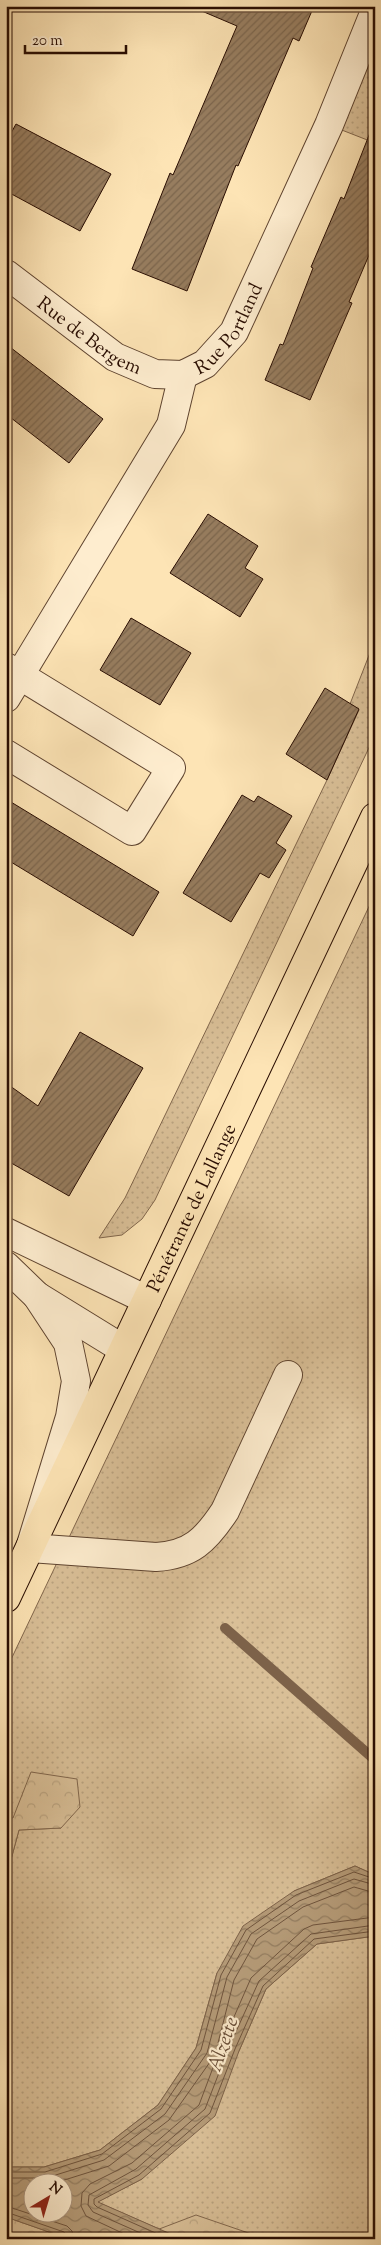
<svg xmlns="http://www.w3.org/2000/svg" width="381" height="2245" viewBox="0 0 381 2245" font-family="'Sorts Mill Goudy',serif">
<defs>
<pattern id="grass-dots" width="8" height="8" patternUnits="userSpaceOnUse" patternTransform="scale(1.25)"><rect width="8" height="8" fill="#d9bf97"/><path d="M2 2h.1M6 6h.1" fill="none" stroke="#baa380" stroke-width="1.8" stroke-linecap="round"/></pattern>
<pattern id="forest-crowns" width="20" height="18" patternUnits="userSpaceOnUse" patternTransform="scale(1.25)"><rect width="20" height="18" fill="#d9bf97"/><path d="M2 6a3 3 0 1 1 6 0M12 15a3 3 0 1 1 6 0" fill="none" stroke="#baa380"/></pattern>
<pattern id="water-waves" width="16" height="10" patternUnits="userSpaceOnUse" patternTransform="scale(1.25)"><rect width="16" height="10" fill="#b59b78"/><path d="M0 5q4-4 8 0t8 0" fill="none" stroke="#937d60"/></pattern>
<pattern id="building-hatch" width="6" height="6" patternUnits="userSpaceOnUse" patternTransform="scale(1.25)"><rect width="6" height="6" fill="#977d5f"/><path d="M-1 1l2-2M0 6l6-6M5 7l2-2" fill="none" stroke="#7b654c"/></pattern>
</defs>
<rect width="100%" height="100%" fill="#fde4b5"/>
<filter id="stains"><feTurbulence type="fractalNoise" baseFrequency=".004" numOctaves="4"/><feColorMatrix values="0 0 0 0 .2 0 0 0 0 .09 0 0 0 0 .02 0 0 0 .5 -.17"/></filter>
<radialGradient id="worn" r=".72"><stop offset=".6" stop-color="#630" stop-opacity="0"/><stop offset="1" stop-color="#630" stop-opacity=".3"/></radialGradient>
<g fill="url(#grass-dots)" stroke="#81664c">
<polygon points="375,11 375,143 329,125"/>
<polygon points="375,640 375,735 155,1200 142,1219 122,1235 99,1238 125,1198 327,780 359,710 350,704"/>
<polygon points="375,894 375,1875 355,1866 294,1891 217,1973 196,2048 158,2105 100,2150 44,2167 6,2167 6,1878 19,1830 61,1828 13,1818 6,1818 6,1670"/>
<polygon points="375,1936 375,2239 182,2239 97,2202 142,2179 239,2051 266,1989 317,1944"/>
</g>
<g fill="url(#forest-crowns)" stroke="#81664c">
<polygon points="31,1772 77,1779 80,1807 61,1828 19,1830 6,1878 6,1818 13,1818"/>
<polygon points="196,2215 266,2239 133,2239"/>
<polygon points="6,2217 15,2220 69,2239 6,2239"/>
</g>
<path fill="url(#water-waves)" stroke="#7d6249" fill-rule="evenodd" d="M355 1866 375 1875V1936L317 1944 266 1989 239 2051 215 2116 142 2179 98 2202 182 2239H69L6 2217V2167H44L100 2150 158 2105 196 2048 217 1973 243 1926 294 1891ZM62 2182V2212H32V2182Z"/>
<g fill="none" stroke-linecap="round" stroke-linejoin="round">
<g stroke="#6f543d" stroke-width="1">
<polyline points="375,1893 354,1887 303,1907 257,1939 234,1980 218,2043 223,2042 251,1978 304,1929 313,1925 375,1917"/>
<polyline points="6,2172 45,2172 102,2154 161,2109 201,2050 221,1975 246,1930 296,1895 354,1872 375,1879"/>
<polyline points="6,2178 46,2178 104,2160 165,2114 207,2053 227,1977 251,1934 299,1901 354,1879 375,1885"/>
<polyline points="58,2182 109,2166 169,2120 210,2062 213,2062 214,2065 199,2105 132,2163 90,2184 82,2193 81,2206 86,2216 135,2239"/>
<polyline points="6,2206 67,2226 72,2231 74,2239"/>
<polyline points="6,2212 64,2232 68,2239"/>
<polyline points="154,2239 93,2212 88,2205 89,2195 136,2169 205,2109 229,2047 259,1981 311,1934 375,1925"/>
<polyline points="169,2239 97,2207 94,2204 94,2199 139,2175 210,2113 235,2049 263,1986 314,1939 375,1931"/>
</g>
<polyline stroke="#7d6249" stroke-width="10" points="225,1628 375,1760"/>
</g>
<g fill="url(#building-hatch)" stroke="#290d02">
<polygon points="190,6 314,6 299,41 293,38 238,166 236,165 187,291 132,269 170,173 173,175 237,26"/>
<polygon points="16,124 111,174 80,231 6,191 6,142"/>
<polygon points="373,125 375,241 349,302 352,303 310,400 265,380 280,344 283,345 313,268 311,267 341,197 344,199"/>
<polygon points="6,344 103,419 69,463 6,414"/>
<polygon points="208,514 258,546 245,568 263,579 240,617 170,573"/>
<polygon points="131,618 191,653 160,705 100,670"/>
<polygon points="325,688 359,709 327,780 286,754"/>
<polygon points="242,795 254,802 258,796 292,816 276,843 286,850 269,878 260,873 231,922 183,893"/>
<polygon points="6,799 159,892 133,936 6,859"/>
<polygon points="80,1032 143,1068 69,1196 6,1160 6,1083 38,1106"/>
</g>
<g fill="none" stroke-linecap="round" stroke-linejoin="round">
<defs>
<g id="minor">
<path id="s1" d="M6 274 115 357 155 374 183 375 205 364 234 332 329 125 375 11"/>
<polyline points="6,667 171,768 132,831 6,754"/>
<polyline points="6,698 171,425 183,375"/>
<polyline points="6,1232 147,1300"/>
<polyline points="6,1266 37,1296 123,1349"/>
<path d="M37 1296 68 1343 76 1381 70 1417 30 1548 156 1557C191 1555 206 1540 225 1511L288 1375"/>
</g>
<g id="major">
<path id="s2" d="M6 1598 375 817"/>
</g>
</defs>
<use href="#minor" stroke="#5e432f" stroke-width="30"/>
<use href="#major" stroke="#290d02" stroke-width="30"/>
<use href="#minor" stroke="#feedcf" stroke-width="28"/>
<use href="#major" stroke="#fde4b5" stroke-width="28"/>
</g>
<g text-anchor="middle" stroke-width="4.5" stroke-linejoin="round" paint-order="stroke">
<g font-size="19" fill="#290d02" stroke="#feedcf">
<text dy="7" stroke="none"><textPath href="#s1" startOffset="276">Rue Portland</textPath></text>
<text dy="7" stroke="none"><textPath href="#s1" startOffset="104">Rue de Bergem</textPath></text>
<text dy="7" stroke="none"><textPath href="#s2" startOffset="432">Pénétrante de Lallange</textPath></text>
</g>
<g font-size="20" font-style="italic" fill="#684d37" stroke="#feedcf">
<text transform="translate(222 2044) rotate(-71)" y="7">Alzette</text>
</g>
</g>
<rect width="381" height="2245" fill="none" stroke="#fde4b5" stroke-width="25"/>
<rect x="8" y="8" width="366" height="2230" fill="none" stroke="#290d02" stroke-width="2.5"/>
<rect x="12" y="12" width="356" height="2220" fill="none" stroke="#290d02"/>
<g transform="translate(48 2198) rotate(38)"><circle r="24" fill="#feedcf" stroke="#a9937d"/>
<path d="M0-4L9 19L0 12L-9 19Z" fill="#8f2418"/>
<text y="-8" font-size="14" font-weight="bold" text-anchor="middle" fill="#290d02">N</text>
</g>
<path d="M25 45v8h101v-8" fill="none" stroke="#290d02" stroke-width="2.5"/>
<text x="32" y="45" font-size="15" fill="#290d02" stroke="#feedcf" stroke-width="4" paint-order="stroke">20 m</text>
<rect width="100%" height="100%" filter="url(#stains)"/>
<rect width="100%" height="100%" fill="url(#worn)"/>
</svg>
